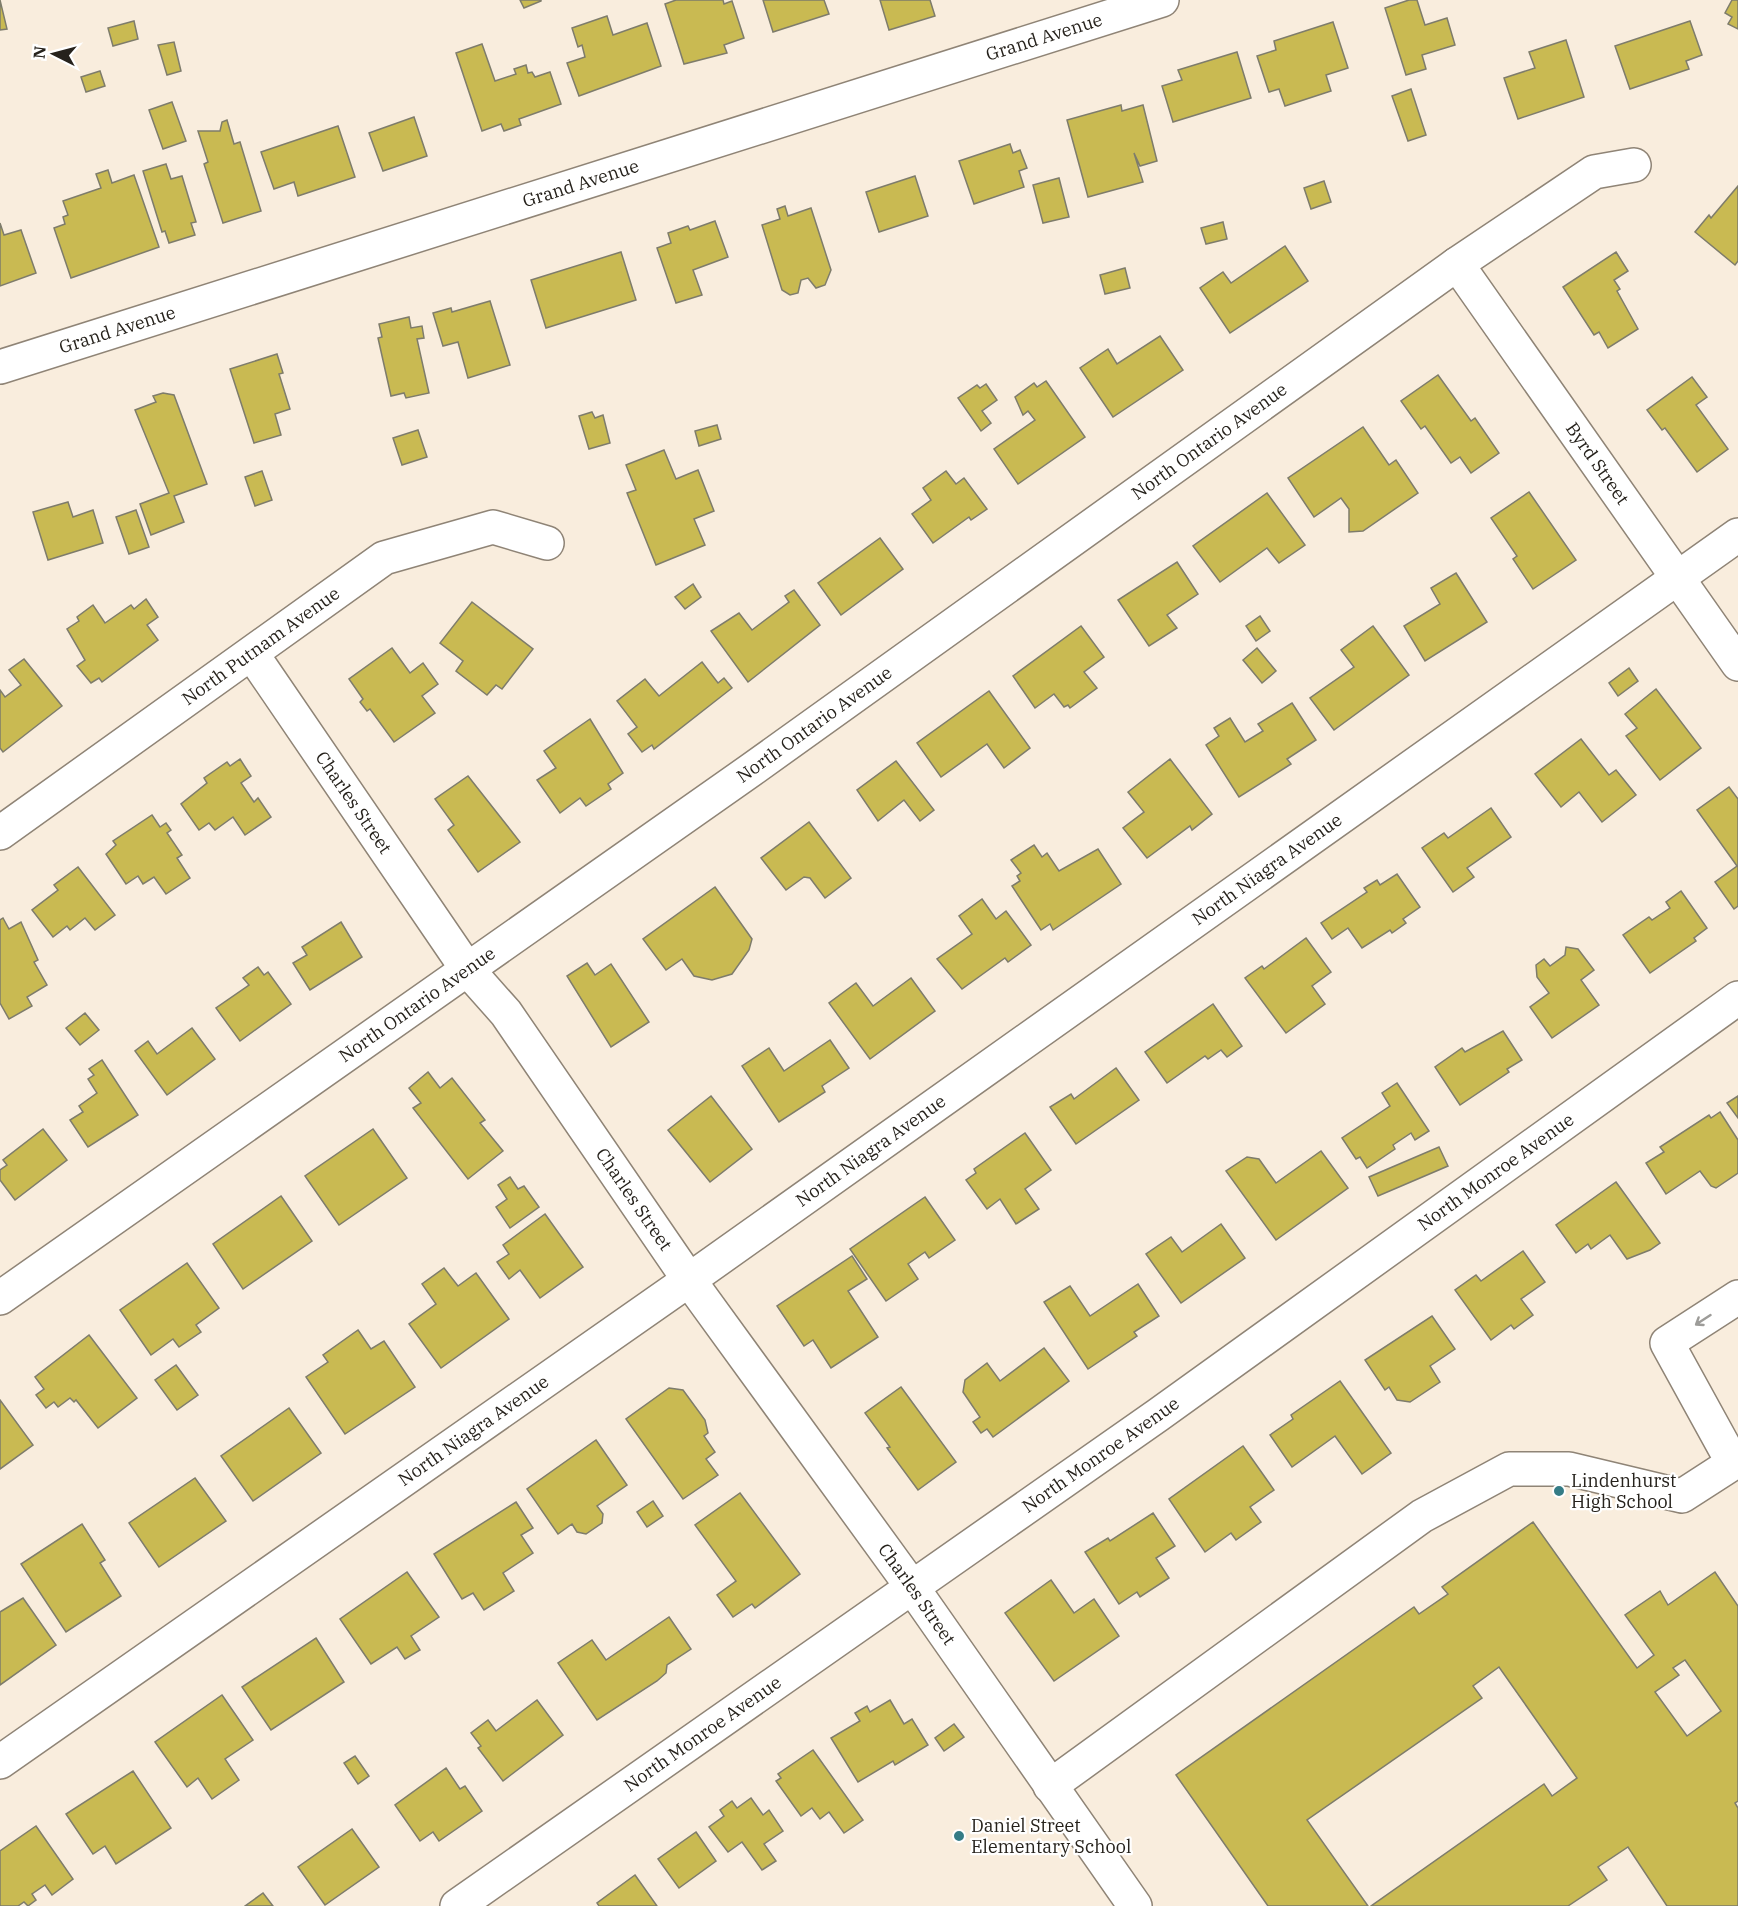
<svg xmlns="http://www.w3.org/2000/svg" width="1738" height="1906" viewBox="0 0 1738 1906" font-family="'IBM Plex Serif',serif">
<rect width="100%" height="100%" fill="#f9eddd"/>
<g fill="#c9ba52" stroke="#7e7c6b" stroke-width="1.5" fill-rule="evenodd">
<polygon points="0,0 7,29 0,30"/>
<polygon points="520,0 541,0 541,1 524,8"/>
<polygon points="676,0 723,0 724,4 732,1 744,38 724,45 727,53 684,64 665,4"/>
<polygon points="763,0 824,0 829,14 773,32"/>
<polygon points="880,0 930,0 935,16 889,30"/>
<polygon points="1409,0 1417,0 1425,25 1447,18 1455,45 1422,55 1426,69 1406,75 1385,8"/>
<polygon points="1732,0 1738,0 1738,29 1728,24 1732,17 1725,13"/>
<polygon points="607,16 613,35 647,23 661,66 579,96 567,63 585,57 582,45 578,47 572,28"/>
<polygon points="134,21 138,39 113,46 108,28"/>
<polygon points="1690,21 1702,55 1686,61 1689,69 1630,89 1615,46"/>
<polygon points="1333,22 1348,68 1326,75 1331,91 1285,106 1279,89 1269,92 1257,56 1276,50 1274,41"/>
<polygon points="1566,40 1584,97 1518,119 1504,78 1535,68 1529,52"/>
<polygon points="174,42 181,71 167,75 158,45"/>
<polygon points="482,44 495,81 516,74 514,69 526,65 528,73 532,72 535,77 550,72 561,104 519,119 521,125 504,131 501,124 482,131 456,53"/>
<polygon points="1237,52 1251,98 1173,122 1162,86 1182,80 1178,70"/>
<polygon points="100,71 105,86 86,92 81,77"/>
<polygon points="1411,89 1426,135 1408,141 1392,96"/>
<polygon points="172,102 186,141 163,149 149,110"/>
<polygon points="1121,105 1122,111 1143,105 1157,161 1140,166 1134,153 1143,182 1088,197 1067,120"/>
<polygon points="414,117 427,156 383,171 369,133"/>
<polygon points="227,120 234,144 240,142 261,211 223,223 204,164 208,162 198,131 220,131 222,122"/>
<polygon points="338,126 355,177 298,196 294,182 274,189 261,152"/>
<polygon points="1010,144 1013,153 1020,150 1027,168 1019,171 1024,187 974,204 959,161"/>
<polygon points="166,164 171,179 182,176 196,222 191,223 195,235 169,243 165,231 162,232 143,171"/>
<polygon points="108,170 112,183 134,175 159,247 71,278 54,228 65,224 63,217 68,215 63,201 101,188 96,174"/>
<polygon points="915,176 928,216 879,232 866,192"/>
<polygon points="1059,178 1069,217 1043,223 1033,185"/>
<polygon points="1324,181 1331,202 1311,209 1304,188"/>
<polygon points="1738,186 1738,261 1735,265 1695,232 1709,215 1711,218"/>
<polygon points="785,206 788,216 811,208 831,270 825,285 816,288 808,278 801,280 798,293 790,295 782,290 762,225 780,219 777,209"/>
<polygon points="715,221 728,257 693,270 702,295 676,303 657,248 671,243 668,233 688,226 690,230"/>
<polygon points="1223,222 1227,239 1206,244 1201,228"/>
<polygon points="0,223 4,235 21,230 36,273 0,286"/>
<polygon points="1285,246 1308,281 1230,333 1200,288 1223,272 1231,283"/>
<polygon points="621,252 636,300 546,328 531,280"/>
<polygon points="1616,252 1628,271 1614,280 1620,289 1617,291 1638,329 1608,348 1599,332 1594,335 1563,287"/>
<polygon points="1125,268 1130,288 1105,294 1100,275"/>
<polygon points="490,301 510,365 468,378 458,342 443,346 433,313 451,308 452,312"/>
<polygon points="409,317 411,328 422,326 424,338 417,339 429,393 406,398 404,393 391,396 378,338 382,337 379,324"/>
<polygon points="1160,336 1183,370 1113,417 1080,368 1108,349 1117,364"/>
<polygon points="277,354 283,373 279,374 290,409 275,414 281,435 254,443 230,369"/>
<polygon points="1438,375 1471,421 1475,418 1499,453 1471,473 1460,457 1451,463 1425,426 1421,429 1401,401"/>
<polygon points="1692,377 1707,397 1696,405 1728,449 1697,472 1665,428 1662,430 1647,410"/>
<polygon points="1046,381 1085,437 1018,484 994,449 1035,420 1028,411 1023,415 1015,397 1034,383 1037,387"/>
<polygon points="986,384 997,400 982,411 991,423 981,431 958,398 977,385 980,388"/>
<polygon points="163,393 174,395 207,484 174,496 184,522 151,535 140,504 169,493 135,410 156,402 153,396"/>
<polygon points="592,412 595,418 603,415 610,443 589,449 579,416"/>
<polygon points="717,425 721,439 699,446 695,431"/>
<polygon points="1363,427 1389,465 1396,460 1418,493 1363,531 1349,532 1349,509 1341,498 1314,517 1288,478"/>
<polygon points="418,430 427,457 402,465 393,438"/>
<polygon points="664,450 676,479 698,470 714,511 694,519 705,545 656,565 627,493 636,490 626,465"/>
<polygon points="262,471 272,500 255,506 245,477"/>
<polygon points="946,471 956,484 964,478 987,509 971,520 969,517 933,543 912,514 931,500 923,488"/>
<polygon points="1529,492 1576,560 1533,589 1513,559 1517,556 1491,518"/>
<polygon points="1267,493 1305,545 1279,563 1267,548 1220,582 1193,546"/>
<polygon points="68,502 73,517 93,510 103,543 48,560 33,512"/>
<polygon points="136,510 149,547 129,554 116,517"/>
<polygon points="880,538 903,569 841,615 818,583"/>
<polygon points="1177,562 1198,594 1167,615 1177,628 1149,646 1118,600"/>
<polygon points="1456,573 1487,622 1425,661 1404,626 1440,604 1431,588"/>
<polygon points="693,584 701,597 685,609 675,597"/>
<polygon points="794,590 820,625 748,682 711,631 739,613 752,630 789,602 785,596"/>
<polygon points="146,599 158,617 147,625 158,640 102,682 99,678 91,683 77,666 85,660 67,629 79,621 77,617 93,605 105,623 131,605 134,609"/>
<polygon points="472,602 533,649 502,689 496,685 487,695 456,671 463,661 440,643"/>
<polygon points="1260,616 1270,631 1256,641 1246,626"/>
<polygon points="1081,626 1104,657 1084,672 1097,688 1070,708 1068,705 1064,707 1054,694 1035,708 1013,676"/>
<polygon points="1373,626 1409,675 1334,730 1310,698 1354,667 1341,650"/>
<polygon points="392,648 410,673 423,663 438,684 422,696 435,713 394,742 370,709 367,711 360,702 363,699 349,679"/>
<polygon points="1257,648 1276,671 1262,683 1243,660"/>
<polygon points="24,659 62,706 3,752 0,748 0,690 5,697 21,685 9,670"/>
<polygon points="702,662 718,683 724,678 732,688 654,749 652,745 642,752 628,734 637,727 617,701 645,679 659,696"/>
<polygon points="1629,668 1638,681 1618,696 1609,683"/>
<polygon points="1656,689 1701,748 1660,780 1626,736 1637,728 1625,714"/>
<polygon points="989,691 1030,748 1004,768 987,744 941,777 917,743"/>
<polygon points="1292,703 1316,740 1287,759 1291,764 1239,797 1206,745 1219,736 1214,728 1230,718 1245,742 1263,731 1258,724"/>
<polygon points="590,719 623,773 608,784 611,789 586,806 580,798 560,813 537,780 556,768 544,751"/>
<polygon points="1581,739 1609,775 1616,770 1636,795 1602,822 1579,792 1561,807 1535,774"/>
<polygon points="240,759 251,776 241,783 254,802 258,798 271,817 245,835 233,817 215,830 209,823 199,830 181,804 207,783 204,778 227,762 230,766"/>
<polygon points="1170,759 1212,814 1192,830 1190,826 1147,858 1123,828 1144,812 1128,792"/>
<polygon points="896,761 934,810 920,821 904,800 878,821 857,790"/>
<polygon points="468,776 520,842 478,872 448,830 454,825 435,799"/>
<polygon points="1729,787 1738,799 1738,906 1734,909 1715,882 1737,866 1697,810"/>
<polygon points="1491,808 1511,837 1467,868 1474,877 1453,892 1422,848 1444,833 1448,838"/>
<polygon points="152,815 160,827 166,823 171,830 167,833 182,855 177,858 190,878 166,894 154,877 143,884 138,876 126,884 106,854 116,845 113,841"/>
<polygon points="809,822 851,878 825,898 810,878 804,877 786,890 761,858"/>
<polygon points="1034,845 1042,857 1047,853 1059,871 1098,849 1121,884 1053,930 1050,924 1041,930 1012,886 1020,881 1017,876 1021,873 1011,860"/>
<polygon points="78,867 115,915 95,930 85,918 70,930 67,926 53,937 32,910 58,890 54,885"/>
<polygon points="1397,874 1420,907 1403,919 1406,923 1392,933 1390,930 1362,948 1348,928 1332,939 1321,923 1367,892 1364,888 1377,880 1380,885"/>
<polygon points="715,887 752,939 749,950 732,974 712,980 694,976 682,959 666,970 643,939"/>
<polygon points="1681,891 1707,928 1694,938 1696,941 1650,973 1623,935 1649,917 1652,920 1670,908 1666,902"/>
<polygon points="982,899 996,919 1006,911 1031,945 1008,962 1005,958 962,989 937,959 972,934 959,916"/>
<polygon points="3,918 9,929 21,922 38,960 34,962 47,985 27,997 32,1006 9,1019 0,1003 0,920"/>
<polygon points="341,922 362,957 310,990 293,963 307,955 302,947"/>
<polygon points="1306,938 1331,972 1312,986 1325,1004 1286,1033 1245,978 1262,966 1264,969"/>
<polygon points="1566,947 1578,949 1594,970 1581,980 1599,1005 1552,1038 1530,1007 1549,993 1537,977 1536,965 1544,959 1550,966 1565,955"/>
<polygon points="587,963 595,975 611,964 649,1022 611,1047 567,976"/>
<polygon points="258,967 264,975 268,972 291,1004 240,1041 216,1008 249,985 243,978"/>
<polygon points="911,978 935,1011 870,1059 829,1003 856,983 873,1006"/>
<polygon points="1213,1004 1242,1046 1227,1057 1221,1050 1208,1059 1205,1056 1167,1083 1145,1052"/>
<polygon points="85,1013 99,1030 80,1045 66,1028"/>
<polygon points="192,1028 215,1059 167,1095 135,1051 148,1041 157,1054"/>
<polygon points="1503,1031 1522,1060 1507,1069 1509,1072 1460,1105 1435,1067 1462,1048 1465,1052"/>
<polygon points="830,1040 849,1068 822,1086 825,1092 779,1122 742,1066 769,1048 784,1071"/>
<polygon points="102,1060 138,1115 88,1147 70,1120 83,1112 79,1106 97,1093 88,1079 94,1075 89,1069"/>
<polygon points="1116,1068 1139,1100 1076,1144 1050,1107 1071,1094 1074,1099"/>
<polygon points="428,1072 440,1088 452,1078 485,1120 480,1123 503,1151 468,1179 413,1108 421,1103 409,1088"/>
<polygon points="1397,1083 1429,1131 1415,1140 1411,1133 1393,1145 1395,1149 1367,1168 1360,1157 1356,1159 1342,1138 1390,1106 1382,1093"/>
<polygon points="711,1096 752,1149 710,1182 668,1130"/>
<polygon points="1738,1096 1738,1118 1727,1103"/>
<polygon points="1720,1112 1738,1140 1738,1173 1716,1188 1711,1186 1700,1171 1666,1194 1646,1163 1664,1152 1660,1147 1709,1115 1711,1118"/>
<polygon points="43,1129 67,1160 15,1200 0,1180 0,1170 7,1165 3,1160"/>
<polygon points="373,1129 407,1178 339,1225 305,1176"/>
<polygon points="1025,1133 1051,1170 1025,1189 1039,1209 1016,1224 1000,1199 987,1209 966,1180 976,1173 974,1169"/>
<polygon points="1439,1147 1448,1166 1378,1196 1369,1177"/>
<polygon points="1321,1151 1348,1188 1276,1240 1226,1171 1247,1157 1259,1159 1276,1183"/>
<polygon points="510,1177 518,1189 524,1186 539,1207 510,1228 496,1207 507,1199 498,1185"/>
<polygon points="1616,1182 1660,1243 1650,1250 1627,1259 1610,1235 1591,1249 1588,1244 1576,1253 1556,1225"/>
<polygon points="281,1196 312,1241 243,1289 213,1244"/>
<polygon points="925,1197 955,1240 929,1258 925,1252 908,1264 918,1279 886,1301 850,1249"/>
<polygon points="545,1214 583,1267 540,1298 520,1270 509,1279 497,1262 509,1254 503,1245"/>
<polygon points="1221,1224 1245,1258 1181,1303 1146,1254 1171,1237 1182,1252"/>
<polygon points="1523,1251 1545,1282 1521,1299 1533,1315 1514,1329 1511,1325 1491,1340 1455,1290 1476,1275 1481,1281"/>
<polygon points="852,1256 867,1279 848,1291 878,1337 831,1368 813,1340 804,1346 777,1306"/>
<polygon points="187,1263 219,1308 196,1325 201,1332 179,1347 173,1339 151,1355 120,1310"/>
<polygon points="444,1268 458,1286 476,1273 509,1319 441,1368 409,1324 436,1304 422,1284"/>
<polygon points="1138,1284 1159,1316 1134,1332 1137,1336 1088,1369 1044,1302 1070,1286 1090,1316"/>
<polygon points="1432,1316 1455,1349 1430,1366 1440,1382 1410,1402 1397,1400 1389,1387 1385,1390 1365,1360"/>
<polygon points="358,1330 371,1349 384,1341 415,1387 345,1434 306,1377 328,1362 323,1355"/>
<polygon points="89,1335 137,1398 98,1428 76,1400 74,1402 70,1398 58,1407 54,1402 46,1408 36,1395 44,1389 35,1377"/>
<polygon points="1044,1348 1069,1381 993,1437 987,1429 981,1433 973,1422 980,1417 963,1392 965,1380 987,1363 1000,1381"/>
<polygon points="176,1365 198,1395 177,1410 155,1380"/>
<polygon points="1340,1381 1391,1453 1362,1474 1335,1436 1292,1467 1270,1435 1293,1419 1291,1415"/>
<polygon points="901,1387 956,1462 918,1490 887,1448 890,1447 865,1413"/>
<polygon points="669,1388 683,1390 705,1420 708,1433 704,1436 715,1452 706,1459 718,1475 683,1499 626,1419"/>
<polygon points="0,1400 33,1445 0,1469"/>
<polygon points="289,1408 321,1453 253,1501 221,1456"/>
<polygon points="596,1440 627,1485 597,1506 603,1514 602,1523 586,1534 577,1532 572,1524 558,1534 527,1489"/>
<polygon points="1243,1446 1274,1490 1250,1507 1261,1522 1236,1540 1231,1533 1205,1552 1169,1499"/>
<polygon points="195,1478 226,1521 159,1567 129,1523"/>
<polygon points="740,1493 800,1574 755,1608 752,1604 733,1617 717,1595 736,1581 695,1525"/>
<polygon points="653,1501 663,1516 647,1527 637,1512"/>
<polygon points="516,1502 533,1528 521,1535 533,1553 503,1573 514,1591 484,1610 473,1593 462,1599 434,1554"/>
<polygon points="1153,1513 1175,1546 1156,1558 1169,1578 1140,1597 1137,1592 1119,1604 1085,1552 1108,1538 1110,1541"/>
<path d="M1533 1522 1637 1668 1654 1655 1625 1615 1660 1591 1668 1605 1715 1572 1738 1606V1801L1735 1803 1738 1808V1906H1667L1628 1847 1598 1867 1607 1880 1568 1906H1371L1544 1784 1552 1796 1577 1778 1499 1667 1473 1686 1482 1698 1307 1820 1368 1906H1268L1176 1775 1414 1607 1419 1614 1448 1594 1442 1587ZM1685 1660 1721 1711 1687 1736 1655 1692 1679 1675 1673 1668Z"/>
<polygon points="82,1524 105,1560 100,1563 121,1596 66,1632 21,1564"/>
<polygon points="407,1572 439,1617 411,1636 420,1650 405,1659 397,1647 371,1664 340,1619"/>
<polygon points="1051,1580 1074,1613 1094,1599 1119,1636 1054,1681 1005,1613"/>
<polygon points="23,1598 56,1645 0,1685 0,1612"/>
<polygon points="669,1617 691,1649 667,1665 666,1673 657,1681 597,1720 558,1663 592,1640 606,1660"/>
<polygon points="316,1638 344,1682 271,1730 242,1687"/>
<polygon points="222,1695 253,1740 225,1759 239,1780 212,1799 198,1778 187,1787 155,1742"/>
<polygon points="537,1700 563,1735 503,1781 478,1748 481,1746 471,1733 488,1720 496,1731"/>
<polygon points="890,1700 904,1724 912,1719 928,1745 895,1765 893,1761 858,1782 831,1738 860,1721 855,1713 867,1706 870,1712"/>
<polygon points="954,1724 964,1737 944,1751 935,1738"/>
<polygon points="813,1750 863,1820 844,1833 829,1812 820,1819 812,1808 801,1816 776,1781 781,1778 778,1774"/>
<polygon points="355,1756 369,1776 358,1784 344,1763"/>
<polygon points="446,1768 460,1789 465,1786 482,1811 439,1841 433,1832 420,1841 395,1805"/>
<polygon points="133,1771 171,1828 116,1864 105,1846 93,1854 66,1814"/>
<polygon points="751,1798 763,1815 769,1810 783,1831 764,1844 776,1861 762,1870 742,1842 728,1852 709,1827 724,1816 720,1810 732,1801 737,1808"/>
<polygon points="36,1826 73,1879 52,1895 45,1885 32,1894 36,1900 28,1906 24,1902 18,1906 0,1906 0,1851"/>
<polygon points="352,1829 379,1867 325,1905 298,1867"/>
<polygon points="696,1832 716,1861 679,1888 658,1859"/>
<polygon points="635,1875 657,1906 599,1906 597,1903"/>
<polygon points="263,1893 273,1906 245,1906"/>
</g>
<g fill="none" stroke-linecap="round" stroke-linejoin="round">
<defs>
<g id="minor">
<path id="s1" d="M1457 264 1738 664"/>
<path id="s2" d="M0 367 1162 0"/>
<path id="s3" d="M252 654 467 969 506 1013 689 1280 912 1587 1135 1906"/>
<path id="s4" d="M0 833 384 558 493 527 547 543"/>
<path id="s5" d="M0 1298 751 770 1457 264 1594 172 1634 165"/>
<path id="s6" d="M0 1762 689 1280 1738 535"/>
<polyline points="1050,1786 1422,1516 1509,1469 1569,1469 1682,1496 1733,1463 1667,1343 1738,1297"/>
<path id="s7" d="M457 1906 1158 1415 1738 998"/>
</g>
</defs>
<use href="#minor" stroke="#8f8476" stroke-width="36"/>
<use href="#minor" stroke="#fff" stroke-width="33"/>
</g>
<defs><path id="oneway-shaft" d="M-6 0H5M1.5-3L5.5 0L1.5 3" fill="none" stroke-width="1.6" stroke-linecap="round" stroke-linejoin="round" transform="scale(1.5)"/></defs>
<use stroke="#9d9c99" href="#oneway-shaft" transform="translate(1703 1320) rotate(147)"/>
<g fill="#357c86" stroke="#fff" stroke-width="2">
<circle cx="1559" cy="1491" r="6"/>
<circle cx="959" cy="1836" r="6"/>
</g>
<g text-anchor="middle" stroke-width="4.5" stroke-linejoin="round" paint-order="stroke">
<g font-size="18" fill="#26221c" stroke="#fff">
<text dy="6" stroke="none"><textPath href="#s2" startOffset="1095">Grand Avenue</textPath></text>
<text dy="6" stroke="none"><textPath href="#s2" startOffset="609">Grand Avenue</textPath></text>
<text dy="6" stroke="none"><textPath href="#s2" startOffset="123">Grand Avenue</textPath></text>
<text dy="6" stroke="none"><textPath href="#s5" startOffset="1482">North Ontario Avenue</textPath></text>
<text dy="6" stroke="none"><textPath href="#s1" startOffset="244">Byrd Street</textPath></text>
<text dy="6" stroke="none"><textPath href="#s4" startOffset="321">North Putnam Avenue</textPath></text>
<text dy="6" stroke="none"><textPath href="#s5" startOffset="996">North Ontario Avenue</textPath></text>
<text dy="6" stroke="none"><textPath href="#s3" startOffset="180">Charles Street</textPath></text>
<text dy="6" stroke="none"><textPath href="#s6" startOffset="1550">North Niagra Avenue</textPath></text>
<text dy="6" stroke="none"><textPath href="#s5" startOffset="510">North Ontario Avenue</textPath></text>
<text dy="6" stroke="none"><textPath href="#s6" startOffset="1064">North Niagra Avenue</textPath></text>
<text dy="6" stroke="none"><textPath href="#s7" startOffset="1272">North Monroe Avenue</textPath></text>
<text dy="6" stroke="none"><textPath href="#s3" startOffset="666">Charles Street</textPath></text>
<text dy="6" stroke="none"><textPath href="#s6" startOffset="578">North Niagra Avenue</textPath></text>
<text dy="6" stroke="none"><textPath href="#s7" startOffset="786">North Monroe Avenue</textPath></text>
<text dy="6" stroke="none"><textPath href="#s3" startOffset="1152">Charles Street</textPath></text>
<text dy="6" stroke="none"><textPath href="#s7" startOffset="300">North Monroe Avenue</textPath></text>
</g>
<g font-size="18" fill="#26221c" stroke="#fff" text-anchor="start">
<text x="1571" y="1487">Lindenhurst<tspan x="1571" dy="21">High School</tspan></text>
<text x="971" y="1832">Daniel Street<tspan x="971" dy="21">Elementary School</tspan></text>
</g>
</g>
<g transform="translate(54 54) rotate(276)" stroke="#ffffff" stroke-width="4.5" paint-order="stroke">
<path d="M0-4.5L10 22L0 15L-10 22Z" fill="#26221c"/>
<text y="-9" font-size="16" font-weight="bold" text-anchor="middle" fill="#26221c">N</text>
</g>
</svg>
